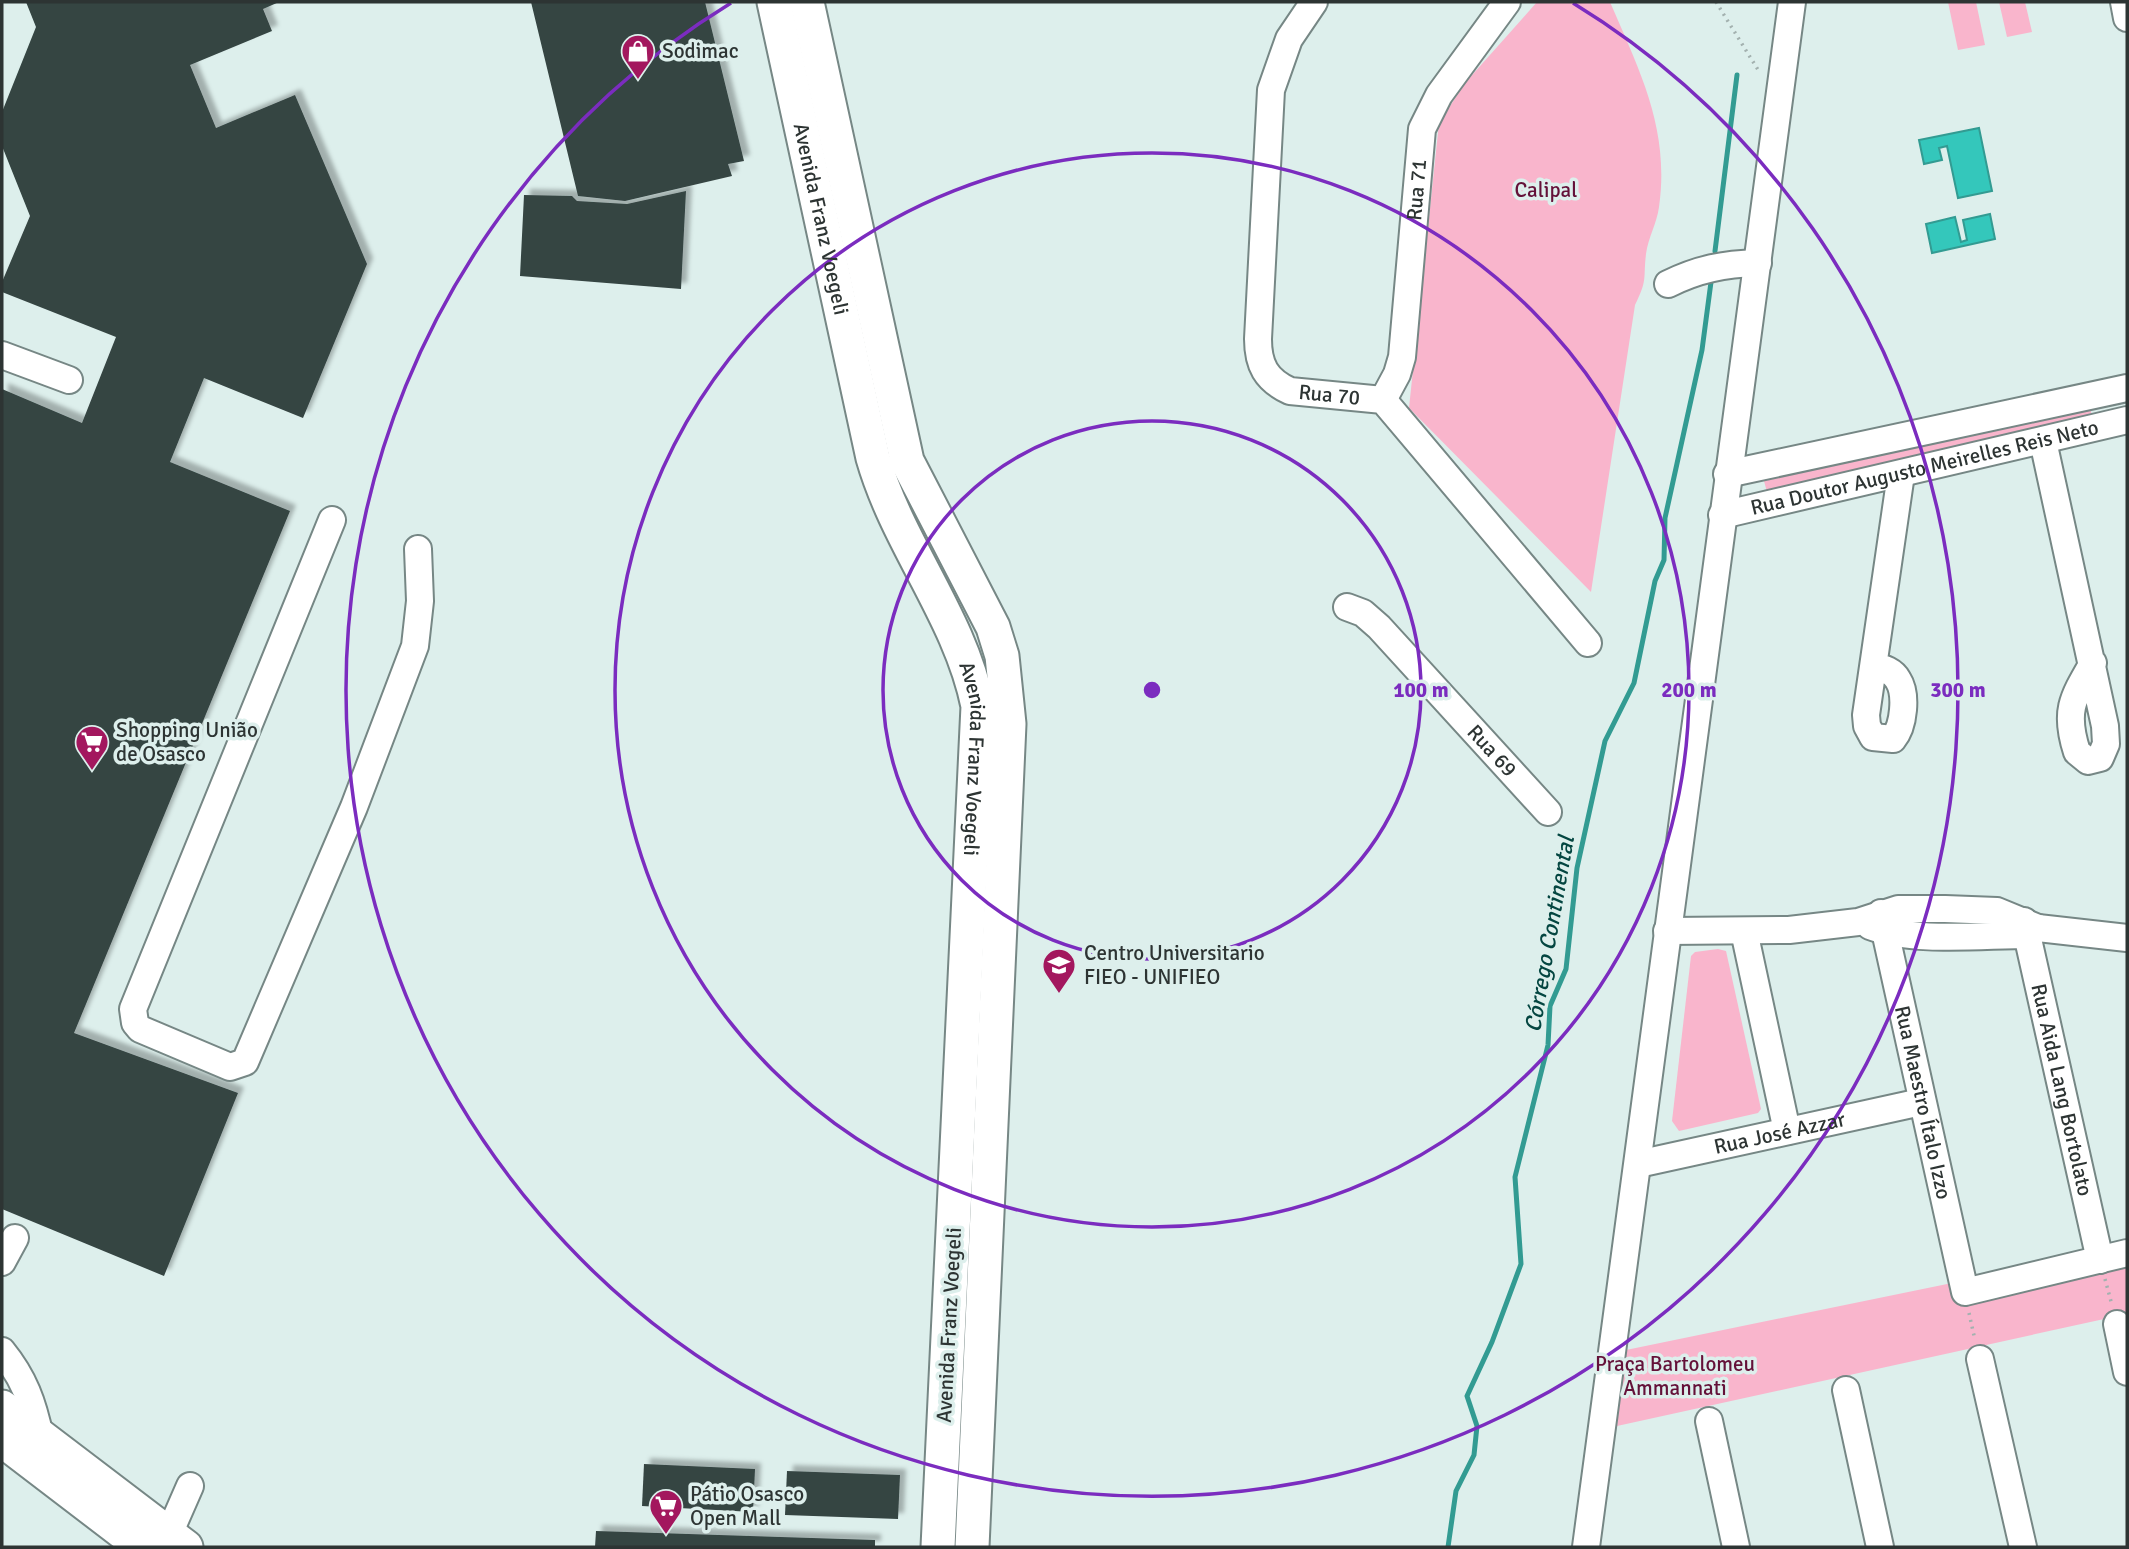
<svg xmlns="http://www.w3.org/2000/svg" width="2129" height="1549" viewBox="0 0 2129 1549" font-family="Signika,sans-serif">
<defs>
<filter id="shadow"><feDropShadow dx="6" dy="-6" stdDeviation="2" flood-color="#0004"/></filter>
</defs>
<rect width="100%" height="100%" fill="#ddefec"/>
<g fill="#f9b5cc">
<path d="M1537 2H1610C1640 72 1670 129 1659 207 1657 223 1648 238 1646 254 1643 279 1648 279 1635 305L1591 592 1409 408 1439 123 1465 83Z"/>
<polygon points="1948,2 1976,2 1985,45 1958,50"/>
<polygon points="1999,2 2025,2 2032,32 2007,37"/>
<polygon points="2090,408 2093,419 1767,492 1764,481"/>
<polygon points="1718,949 1726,951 1761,1109 1758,1113 1679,1131 1672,1121 1691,956 1695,952"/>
<polygon points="2127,1267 2127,1314 1617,1426 1626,1350 1952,1283 1956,1302"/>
</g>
<g fill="#34c7bb" stroke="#329b92" stroke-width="2">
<polygon points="1979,128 1992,191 1958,198 1947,146 1939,148 1942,160 1924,164 1919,140"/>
<polygon points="1990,214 1995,239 1932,253 1926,224 1955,217 1961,242 1967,240 1963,220"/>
</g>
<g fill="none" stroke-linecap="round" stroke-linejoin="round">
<g stroke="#329b92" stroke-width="5">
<polyline points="1715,251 1737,75"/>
<polyline points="1448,1547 1456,1491 1474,1455 1477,1426 1467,1396 1492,1342 1521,1264 1515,1177 1548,1045 1550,1006 1566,969 1577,868 1605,741 1634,683 1655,581 1664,560 1665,518 1702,350 1711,282"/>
</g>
</g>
<g fill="#354442" filter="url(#shadow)">
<polygon points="26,2 279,2 263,9 272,31 190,65 216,128 295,95 367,264 303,418 204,378 170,462 290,511 74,1033 238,1093 164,1276 2,1209 2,389 82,423 116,337 2,292 2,282 30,216 2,146 2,112 36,27"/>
<polygon points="531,2 705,2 744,161 728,164 732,176 625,201 578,196"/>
<polygon points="686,191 681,289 520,276 524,195 572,196 577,201 627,204"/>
<polygon points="644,1464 755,1469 753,1512 642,1506"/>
<polygon points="787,1471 900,1475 898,1519 785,1515"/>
<polygon points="596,1531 875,1540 875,1547 595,1547"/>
</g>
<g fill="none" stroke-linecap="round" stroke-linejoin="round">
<defs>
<g id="minor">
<path id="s1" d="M1314 2 1289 39 1271 90 1258 339C1258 365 1266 380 1290 391L1383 400 1588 643"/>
<polyline points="2124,2 2127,18"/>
<path d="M1668 284C1698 269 1724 264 1758 263"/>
<polyline points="2,355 69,380"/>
<path id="s2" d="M1383 400 1397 374 1402 357 1422 129 1439 95 1507 2"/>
<path d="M2043 441 2105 726 2106 744 2100 758 2088 761 2077 752C2064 712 2072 699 2093 663"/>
<polyline points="1727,474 2127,388"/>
<path id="s3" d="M1722 515 2127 420"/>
<polyline points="332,520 133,1009 135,1023 140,1029 230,1067 245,1062 354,807 415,646 420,601 418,549"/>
<path id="s4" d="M1347 607 1363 613 1379 627 1548 812"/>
<path d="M1874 666C1884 668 1893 671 1898 680 1907 694 1904 726 1893 739L1873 737 1867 726 1866 715 1901 474"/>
<path id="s5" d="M1881 913 1965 1292 2127 1253"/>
<path id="s6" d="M2024 921 2100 1260"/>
<path d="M1870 926C1914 943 1981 935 2029 935L2038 928"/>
<polyline points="1667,931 1789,930 1858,922 1898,909 1945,909 1997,911 2038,928 2127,938"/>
<polyline points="1744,931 1787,1131"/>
<path id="s7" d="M1638 1164 1921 1102"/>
<polyline points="2,1262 15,1238"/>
<polyline points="2117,1324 2127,1372"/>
<path d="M2 1351C24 1378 33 1403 40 1437"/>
<polyline points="1980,1359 2023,1547"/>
<polyline points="1846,1390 1880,1547"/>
<polyline points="1709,1421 1736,1547"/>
<polyline points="169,1534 190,1486"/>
<polyline points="1586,1547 1792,2"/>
</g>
<g id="major">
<path id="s8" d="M774 2 873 458C898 545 960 617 978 706L938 1547"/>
<polyline points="807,2 907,461 993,627 1002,656 1009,724 972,1547"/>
<polyline points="2,1407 186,1547"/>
<polyline points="2,1440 142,1547"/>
</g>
</defs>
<use href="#minor" stroke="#768785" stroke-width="30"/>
<use href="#major" stroke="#768785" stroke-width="37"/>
<g stroke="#a3b1af" stroke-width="3.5" stroke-dasharray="2 5" stroke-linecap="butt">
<polyline points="1716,2 1760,73"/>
<polyline points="2105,1279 2112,1305"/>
<polyline points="1969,1313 1975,1340"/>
</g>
<use href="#minor" stroke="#fff" stroke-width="26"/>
<use href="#major" stroke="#fff" stroke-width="33"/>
</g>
<g fill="none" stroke="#7b2cbf" stroke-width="3.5">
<circle cx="1152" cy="690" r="269"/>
<circle cx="1152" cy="690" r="537"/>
<path d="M1573 3A806 806 0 1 1 731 3"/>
</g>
<defs>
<symbol id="shop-pin" viewBox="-11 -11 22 30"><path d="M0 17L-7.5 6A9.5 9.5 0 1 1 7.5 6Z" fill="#a3175e" stroke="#ddefec"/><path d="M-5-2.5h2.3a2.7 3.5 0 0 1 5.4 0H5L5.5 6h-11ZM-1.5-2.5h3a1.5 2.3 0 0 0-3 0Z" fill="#fff"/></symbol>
<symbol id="supermarket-pin" viewBox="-11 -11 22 30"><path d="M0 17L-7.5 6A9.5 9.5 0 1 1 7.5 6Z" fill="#a3175e" stroke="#ddefec"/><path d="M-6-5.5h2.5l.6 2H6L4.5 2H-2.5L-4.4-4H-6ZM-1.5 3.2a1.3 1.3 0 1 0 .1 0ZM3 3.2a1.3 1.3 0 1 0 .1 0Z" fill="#fff"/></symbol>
<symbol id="university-pin" viewBox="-11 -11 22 30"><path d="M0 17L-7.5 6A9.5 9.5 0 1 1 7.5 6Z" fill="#a3175e" stroke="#ddefec"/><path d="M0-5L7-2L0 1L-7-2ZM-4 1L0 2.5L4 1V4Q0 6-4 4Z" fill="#fff"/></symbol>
</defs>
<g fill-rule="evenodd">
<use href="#shop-pin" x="619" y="32" width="38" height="52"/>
<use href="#supermarket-pin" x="73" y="723" width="38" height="52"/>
<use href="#university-pin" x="1040" y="946" width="38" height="52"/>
<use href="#supermarket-pin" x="647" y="1487" width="38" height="52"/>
</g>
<g text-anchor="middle" stroke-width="7" stroke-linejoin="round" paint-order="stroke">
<g font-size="21" fill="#2d3433" stroke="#ddefec" text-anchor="start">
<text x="662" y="58">Sodimac</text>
<text x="116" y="737">Shopping União<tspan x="116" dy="24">de Osasco</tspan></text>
<text x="1084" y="960">Centro Universitario<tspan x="1084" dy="24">FIEO - UNIFIEO</tspan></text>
<text x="690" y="1501">Pátio Osasco<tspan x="690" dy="24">Open Mall</tspan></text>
</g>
<g font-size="21" fill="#2d3433" stroke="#ddefec">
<text dy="7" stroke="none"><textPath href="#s2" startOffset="215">Rua 71</textPath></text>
<text dy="7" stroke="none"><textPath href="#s8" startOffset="222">Avenida Franz Voegeli</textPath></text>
<text dy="7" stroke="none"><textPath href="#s1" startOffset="453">Rua 70</textPath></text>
<text dy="7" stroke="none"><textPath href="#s3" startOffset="208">Rua Doutor Augusto Meirelles Reis Neto</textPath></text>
<text dy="7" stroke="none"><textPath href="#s4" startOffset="206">Rua 69</textPath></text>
<text dy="7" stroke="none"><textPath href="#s8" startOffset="789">Avenida Franz Voegeli</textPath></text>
<text dy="7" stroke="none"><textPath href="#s6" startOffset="173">Rua Aida Lang Bortolato</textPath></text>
<text dy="7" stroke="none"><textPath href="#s5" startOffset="194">Rua Maestro Ítalo Izzo</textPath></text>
<text dy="7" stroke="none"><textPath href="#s7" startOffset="145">Rua José Azzar</textPath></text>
<text transform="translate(949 1325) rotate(-87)" y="7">Avenida Franz Voegeli</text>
</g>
<g font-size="21" fill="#641139" stroke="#ddefec">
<text x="1546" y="197">Calipal</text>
<text x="1675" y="1371">Praça Bartolomeu<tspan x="1675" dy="24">Ammannati</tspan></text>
</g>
<g font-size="23" font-style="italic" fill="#044641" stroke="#ddefec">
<text transform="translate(1549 934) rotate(-80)" y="8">Córrego Continental</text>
</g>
</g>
<circle cx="1152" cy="690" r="10" fill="#7b2cbf" stroke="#ddefec" stroke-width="3.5"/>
<g font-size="21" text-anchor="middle" font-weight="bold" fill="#7b2cbf" stroke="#ddefec" stroke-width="7" stroke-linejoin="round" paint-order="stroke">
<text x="1421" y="697">100 m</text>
<text x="1689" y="697">200 m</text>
<text x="1958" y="697">300 m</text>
</g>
<rect width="2129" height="1549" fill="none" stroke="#2d3433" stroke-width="7"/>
</svg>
